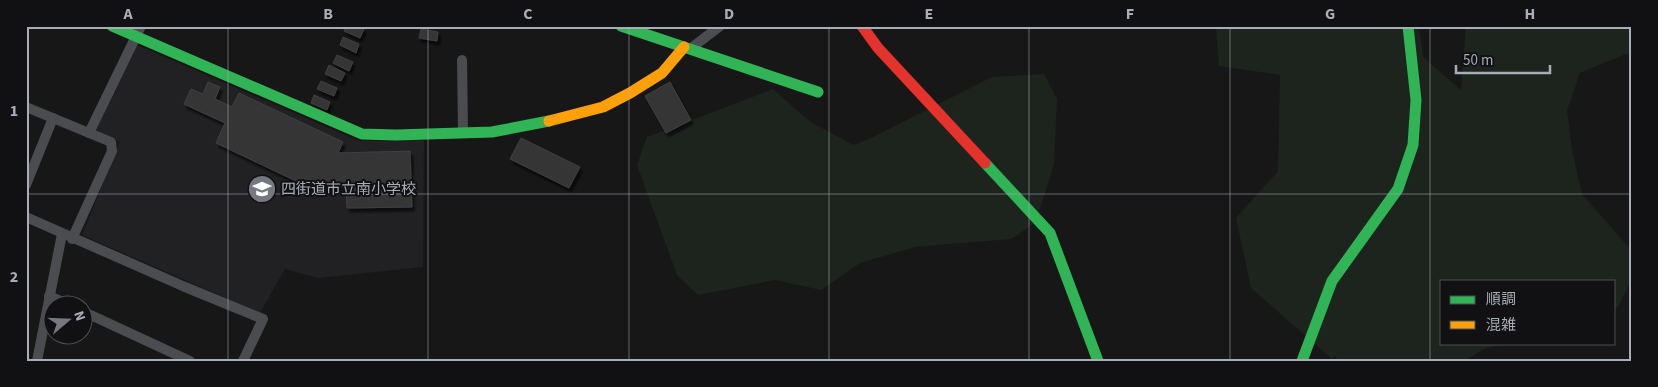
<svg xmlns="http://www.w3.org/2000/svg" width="1658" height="387" viewBox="0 0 1658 387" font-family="'Source Sans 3','Noto Sans JP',sans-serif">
<defs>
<filter id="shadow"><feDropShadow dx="2.5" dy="4" stdDeviation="1" flood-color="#0009"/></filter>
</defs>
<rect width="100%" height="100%" fill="#171717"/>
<polygon fill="#212123" points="137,45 359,141 424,140 423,267 318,278 285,269 260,313 82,235 120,142 96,131"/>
<g fill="#1d241e">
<polygon points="1216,26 1419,26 1423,57 1461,90 1466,26 1632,26 1632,55 1626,54 1580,73 1567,111 1572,150 1582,194 1632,251 1632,278 1618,307 1614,308 1614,281 1442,281 1442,343 1511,343 1486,348 1464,361 1340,361 1334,356 1332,359 1251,288 1236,218 1278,171 1280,75 1219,66"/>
<polygon points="1044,74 1057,99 1054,164 1036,222 1011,239 915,247 860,263 821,290 775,280 698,295 677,275 637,165 647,137 773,89 809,121 853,145 869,139 992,77"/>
</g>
<g fill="#353536" stroke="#3f4043" filter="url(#shadow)">
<polygon points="346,26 357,26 364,29 360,38 344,31"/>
<polygon points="421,29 438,32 437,41 419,38"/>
<polygon points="343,37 359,44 356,53 340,45"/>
<polygon points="337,55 353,62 349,71 333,63"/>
<polygon points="329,65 345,73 341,81 325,74"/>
<polygon points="321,81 337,88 334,96 317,89"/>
<polygon points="208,82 220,87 215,99 232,107 239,93 343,142 338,153 410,151 412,207 347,208 346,187 321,187 319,192 216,143 225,123 184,104 191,89 203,94"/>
<polygon points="670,82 691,120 666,133 645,96"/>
<polygon points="314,95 330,102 327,110 311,103"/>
<polygon points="521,138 580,167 569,188 510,159"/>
</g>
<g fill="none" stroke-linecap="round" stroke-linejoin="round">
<g stroke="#4b4c50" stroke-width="10">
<polyline points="690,49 720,26"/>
<polyline points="462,60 463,132"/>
<polyline points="26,107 111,142 112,151 72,239"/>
<polyline points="89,133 141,26"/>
<polyline points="26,185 53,118"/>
<polyline points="26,217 185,287 263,319 243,361"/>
<polyline points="49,296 68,304"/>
<polyline points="82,311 190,361"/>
<polyline points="37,361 62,234"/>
</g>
<g stroke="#30b455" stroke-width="11">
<polyline points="112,26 362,134 396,135 492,132 549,121"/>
<polyline points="621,26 818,92"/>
<polyline points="985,163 1050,233 1098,361"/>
<polyline points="1302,361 1332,281 1398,189 1413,145 1416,100 1408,26"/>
</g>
<polyline stroke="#ff9f0a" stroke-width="11" points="549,121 603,107 630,93 662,73 684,47"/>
<polyline stroke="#e5322d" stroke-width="11" points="862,26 878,48 985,163"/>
</g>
<path fill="none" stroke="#a8adb8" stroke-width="1" stroke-opacity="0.55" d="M228 26V361M428 26V361M629 26V361M829 26V361M1029 26V361M1230 26V361M1430 26V361M26 194H1632"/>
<defs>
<symbol id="school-disc" viewBox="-11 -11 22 22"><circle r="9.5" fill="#757880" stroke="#111113"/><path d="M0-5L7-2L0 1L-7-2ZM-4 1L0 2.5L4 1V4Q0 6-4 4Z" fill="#fff"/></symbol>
</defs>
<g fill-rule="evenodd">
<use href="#school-disc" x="246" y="173" width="32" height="32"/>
</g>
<g text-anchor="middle" stroke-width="4" stroke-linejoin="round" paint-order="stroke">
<g font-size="15" fill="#a8adb8" stroke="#111113" text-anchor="start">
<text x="281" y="194">四街道市立南小学校</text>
</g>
</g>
<rect width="1658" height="387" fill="none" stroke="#111113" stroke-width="55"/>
<rect x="1440" y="280" width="175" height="65" fill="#111113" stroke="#4d4f55"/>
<rect x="1450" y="296" width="25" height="8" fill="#30b455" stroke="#4d4f55"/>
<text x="1486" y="304" font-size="15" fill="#a8adb8">順調</text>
<rect x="1450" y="321" width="25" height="8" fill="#ff9f0a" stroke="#4d4f55"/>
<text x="1486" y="330" font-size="15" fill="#a8adb8">混雑</text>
<g transform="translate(68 320) rotate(71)"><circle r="24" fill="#111113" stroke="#4d4f55"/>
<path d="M0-4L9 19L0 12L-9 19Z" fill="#757880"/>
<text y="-8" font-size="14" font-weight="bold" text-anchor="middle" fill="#a8adb8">N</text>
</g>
<path d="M1456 65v8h94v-8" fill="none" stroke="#a8adb8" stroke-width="2.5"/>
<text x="1463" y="65" font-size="15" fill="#a8adb8" stroke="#111113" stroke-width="4" paint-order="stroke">50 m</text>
<rect x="28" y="28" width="1602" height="332" fill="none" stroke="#a8adb8" stroke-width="2"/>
<g font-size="16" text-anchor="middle" font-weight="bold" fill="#a8adb8">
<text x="128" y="19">A</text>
<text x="328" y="19">B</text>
<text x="528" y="19">C</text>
<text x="729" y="19">D</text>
<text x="929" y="19">E</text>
<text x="1130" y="19">F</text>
<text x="1330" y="19">G</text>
<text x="1530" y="19">H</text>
<text x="14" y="116">1</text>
<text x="14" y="282">2</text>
</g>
</svg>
